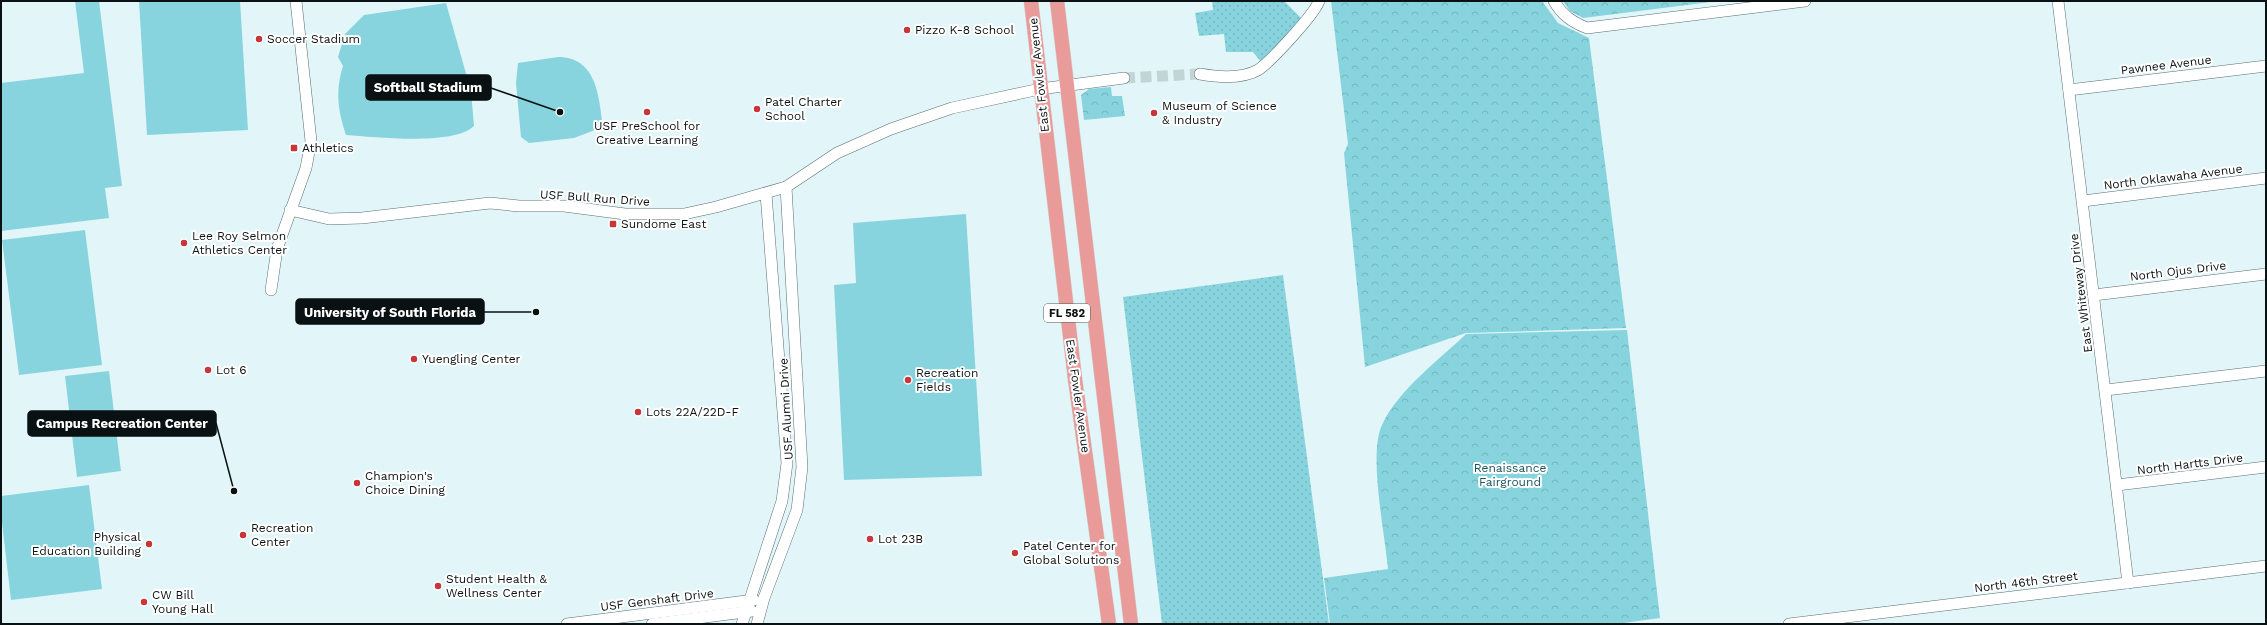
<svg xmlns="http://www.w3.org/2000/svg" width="2267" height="625" viewBox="0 0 2267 625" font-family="'Work Sans',sans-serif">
<defs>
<pattern id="grass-dots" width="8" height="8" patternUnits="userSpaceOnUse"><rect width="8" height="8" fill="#88d4de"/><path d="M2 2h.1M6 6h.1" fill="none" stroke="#74b5bd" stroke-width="1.8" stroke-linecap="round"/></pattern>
<pattern id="park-crowns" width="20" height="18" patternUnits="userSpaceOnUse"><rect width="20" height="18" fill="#88d4de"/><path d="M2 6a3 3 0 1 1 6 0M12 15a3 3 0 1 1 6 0" fill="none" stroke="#74b5bd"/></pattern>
</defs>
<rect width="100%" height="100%" fill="#e2f6f9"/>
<g fill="url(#grass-dots)">
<polygon points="1212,1 1284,1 1301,18 1262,63 1253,52 1226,52 1224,34 1199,36 1195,13 1213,10"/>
<polygon points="1283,275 1329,624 1162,624 1123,297"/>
</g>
<g fill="url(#park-crowns)">
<polygon points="1331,1 1542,1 1558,23 1589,38 1626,328 1466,333 1365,367 1344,153 1348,144"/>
<polygon points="1563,1 1719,1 1583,18 1570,11"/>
<polygon points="1111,87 1112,96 1122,96 1125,116 1084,120 1081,95 1089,89"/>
<path d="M1627 330 1660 618 1616 624H1330L1324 578 1388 569C1385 534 1368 454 1382 425 1398 390 1439 360 1466 334Z"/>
</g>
<g fill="#88d4de">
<polygon points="75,1 99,1 122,186 105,188 109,218 1,231 1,83 84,73"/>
<polygon points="139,1 240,1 248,130 147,135"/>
<path d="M446 3 471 91 474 126C453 146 376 137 346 135 338 111 335 91 343 66L338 57 345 34 364 15Z"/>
<path d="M558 57C597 57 599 97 603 127L574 138 529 143 521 137 516 83 518 63Z"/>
<polygon points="966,214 982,476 844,480 834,285 856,283 853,223"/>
<polygon points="85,230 102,365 19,375 2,240"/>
<polygon points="109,371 121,471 77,477 65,376"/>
<polygon points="89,485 102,589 11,600 1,514 1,496"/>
</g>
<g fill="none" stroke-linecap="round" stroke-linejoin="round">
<polyline stroke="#c2d4d6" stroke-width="11" stroke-dasharray="11 5.5" stroke-linecap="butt" points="1124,78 1200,74"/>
<defs>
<g id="minor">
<path d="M1554 1C1562 15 1572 22 1587 28L1805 1"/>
<polyline points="2058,1 2128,583"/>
<path d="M1200 74C1217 77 1242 79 1258 70 1270 62 1315 14 1319 1"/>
<polyline points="2069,90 2266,66"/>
<polyline points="2083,201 2266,178"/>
<polyline points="290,210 329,219 362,218 490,203 519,206 564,206 625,214 684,214 716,207 786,187 837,153 891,129 952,108 1040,89 1124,78"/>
<polyline points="271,290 277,249 306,168 311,141 296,1"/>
<polyline points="2094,295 2266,274"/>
<polyline points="2106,390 2266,371"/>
<polyline points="2117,485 2266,467"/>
<polyline points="567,624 754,600"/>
<polyline points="652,624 752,611"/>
<polyline points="742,624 782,501 787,463 766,194"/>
<polyline points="757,624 764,598 797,510 802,467 786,187"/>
<polyline points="1789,624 2266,566"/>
</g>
<g id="major">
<polyline points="1031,1 1075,379 1109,624"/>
<polyline points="1057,1 1131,624"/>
</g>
</defs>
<use href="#minor" stroke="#5c6e71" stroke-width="12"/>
<use href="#major" stroke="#d3d4d4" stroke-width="15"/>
<use href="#minor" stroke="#fff" stroke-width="11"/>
<use href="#major" stroke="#e99b9a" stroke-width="14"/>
</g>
<g fill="#c6373b" stroke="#fff" stroke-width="1.5">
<circle cx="907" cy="30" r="4"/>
<circle cx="259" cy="39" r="4"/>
<circle cx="757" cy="109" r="4"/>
<circle cx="647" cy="112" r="4"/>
<circle cx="1154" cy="113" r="4"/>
<rect x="290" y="144" width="8" height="8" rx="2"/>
<rect x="609" y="220" width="8" height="8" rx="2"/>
<circle cx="184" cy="243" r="4"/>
<circle cx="414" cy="359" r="4"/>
<circle cx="208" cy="370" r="4"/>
<circle cx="908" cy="380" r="4"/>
<circle cx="638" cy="412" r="4"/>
<circle cx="357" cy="483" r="4"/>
<circle cx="243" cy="535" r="4"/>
<circle cx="870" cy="539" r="4"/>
<circle cx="149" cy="544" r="4"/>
<circle cx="1015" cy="553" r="4"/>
<circle cx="438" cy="586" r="4"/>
<circle cx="144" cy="602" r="4"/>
</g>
<g text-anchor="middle" stroke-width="4" stroke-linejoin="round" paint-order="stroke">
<rect fill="#fff" stroke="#545859" stroke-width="1" x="1044" y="304" width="46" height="18" rx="3"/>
<g font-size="11" font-weight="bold" fill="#0a1112">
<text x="1067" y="317">FL 582</text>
</g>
<g font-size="12" fill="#0a1112" stroke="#fff" text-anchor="start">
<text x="915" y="34">Pizzo K-8 School</text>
<text x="267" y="43">Soccer Stadium</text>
<text x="765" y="106">Patel Charter<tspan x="765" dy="14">School</tspan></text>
<text x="1162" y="110">Museum of Science<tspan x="1162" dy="14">&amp; Industry</tspan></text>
<text x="647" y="130" text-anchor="middle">USF PreSchool for<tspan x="647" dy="14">Creative Learning</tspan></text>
<text x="302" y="152">Athletics</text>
<text x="621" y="228">Sundome East</text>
<text x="192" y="240">Lee Roy Selmon<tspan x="192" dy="14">Athletics Center</tspan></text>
<text x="422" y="363">Yuengling Center</text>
<text x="216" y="374">Lot 6</text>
<text x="916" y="377">Recreation<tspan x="916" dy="14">Fields</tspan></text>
<text x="646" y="416">Lots 22A/22D-F</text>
<text x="365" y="480">Champion's<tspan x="365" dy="14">Choice Dining</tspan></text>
<text x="251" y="532">Recreation<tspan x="251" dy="14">Center</tspan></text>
<text x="141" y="541" text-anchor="end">Physical<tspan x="141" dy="14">Education Building</tspan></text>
<text x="878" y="543">Lot 23B</text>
<text x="1023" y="550">Patel Center for<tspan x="1023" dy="14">Global Solutions</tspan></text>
<text x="446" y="583">Student Health &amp;<tspan x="446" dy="14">Wellness Center</tspan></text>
<text x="152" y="599">CW Bill<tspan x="152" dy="14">Young Hall</tspan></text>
</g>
<g font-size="12" fill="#0a1112" stroke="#fff">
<text transform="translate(2166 65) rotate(-7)" y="4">Pawnee Avenue</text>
<text transform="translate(1039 75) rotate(-96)" y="4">East Fowler Avenue</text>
<text transform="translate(2173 177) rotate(-7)" y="4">North Oklawaha Avenue</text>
<text transform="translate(595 198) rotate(4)" y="4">USF Bull Run Drive</text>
<text transform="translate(2178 271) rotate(-7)" y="4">North Ojus Drive</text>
<text transform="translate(2081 293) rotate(-97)" y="4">East Whiteway Drive</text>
<text transform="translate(1078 396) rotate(82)" y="4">East Fowler Avenue</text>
<text transform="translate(786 409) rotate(-93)" y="4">USF Alumni Drive</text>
<text transform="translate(2190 464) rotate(-7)" y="4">North Hartts Drive</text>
<text transform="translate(2026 582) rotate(-7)" y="4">North 46th Street</text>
<text transform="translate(657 600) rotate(-7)" y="4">USF Genshaft Drive</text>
</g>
<g font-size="12" fill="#18545b" stroke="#fff">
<text x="1510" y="472">Renaissance<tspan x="1510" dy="14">Fairground</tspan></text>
</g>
</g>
<path fill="none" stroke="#0a1112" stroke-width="1.5" d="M560 112L491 88M536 312L484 312M234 491L216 423"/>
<g fill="#0a1112" stroke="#fff" stroke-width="1.5">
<circle cx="560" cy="112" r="4"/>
<circle cx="536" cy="312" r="4"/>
<circle cx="234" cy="491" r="4"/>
</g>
<g fill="#0a1112" stroke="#0a1112" stroke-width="1.5">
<rect x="366" y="75" width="125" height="25" rx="4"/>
<rect x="296" y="299" width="188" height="25" rx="4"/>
<rect x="28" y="411" width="188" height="25" rx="4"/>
</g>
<g font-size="13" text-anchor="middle" font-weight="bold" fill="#fff">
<text x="428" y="92">Softball Stadium</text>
<text x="390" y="317">University of South Florida</text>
<text x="122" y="428">Campus Recreation Center</text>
</g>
<rect width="2267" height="625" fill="none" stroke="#0a1112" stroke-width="4"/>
</svg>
